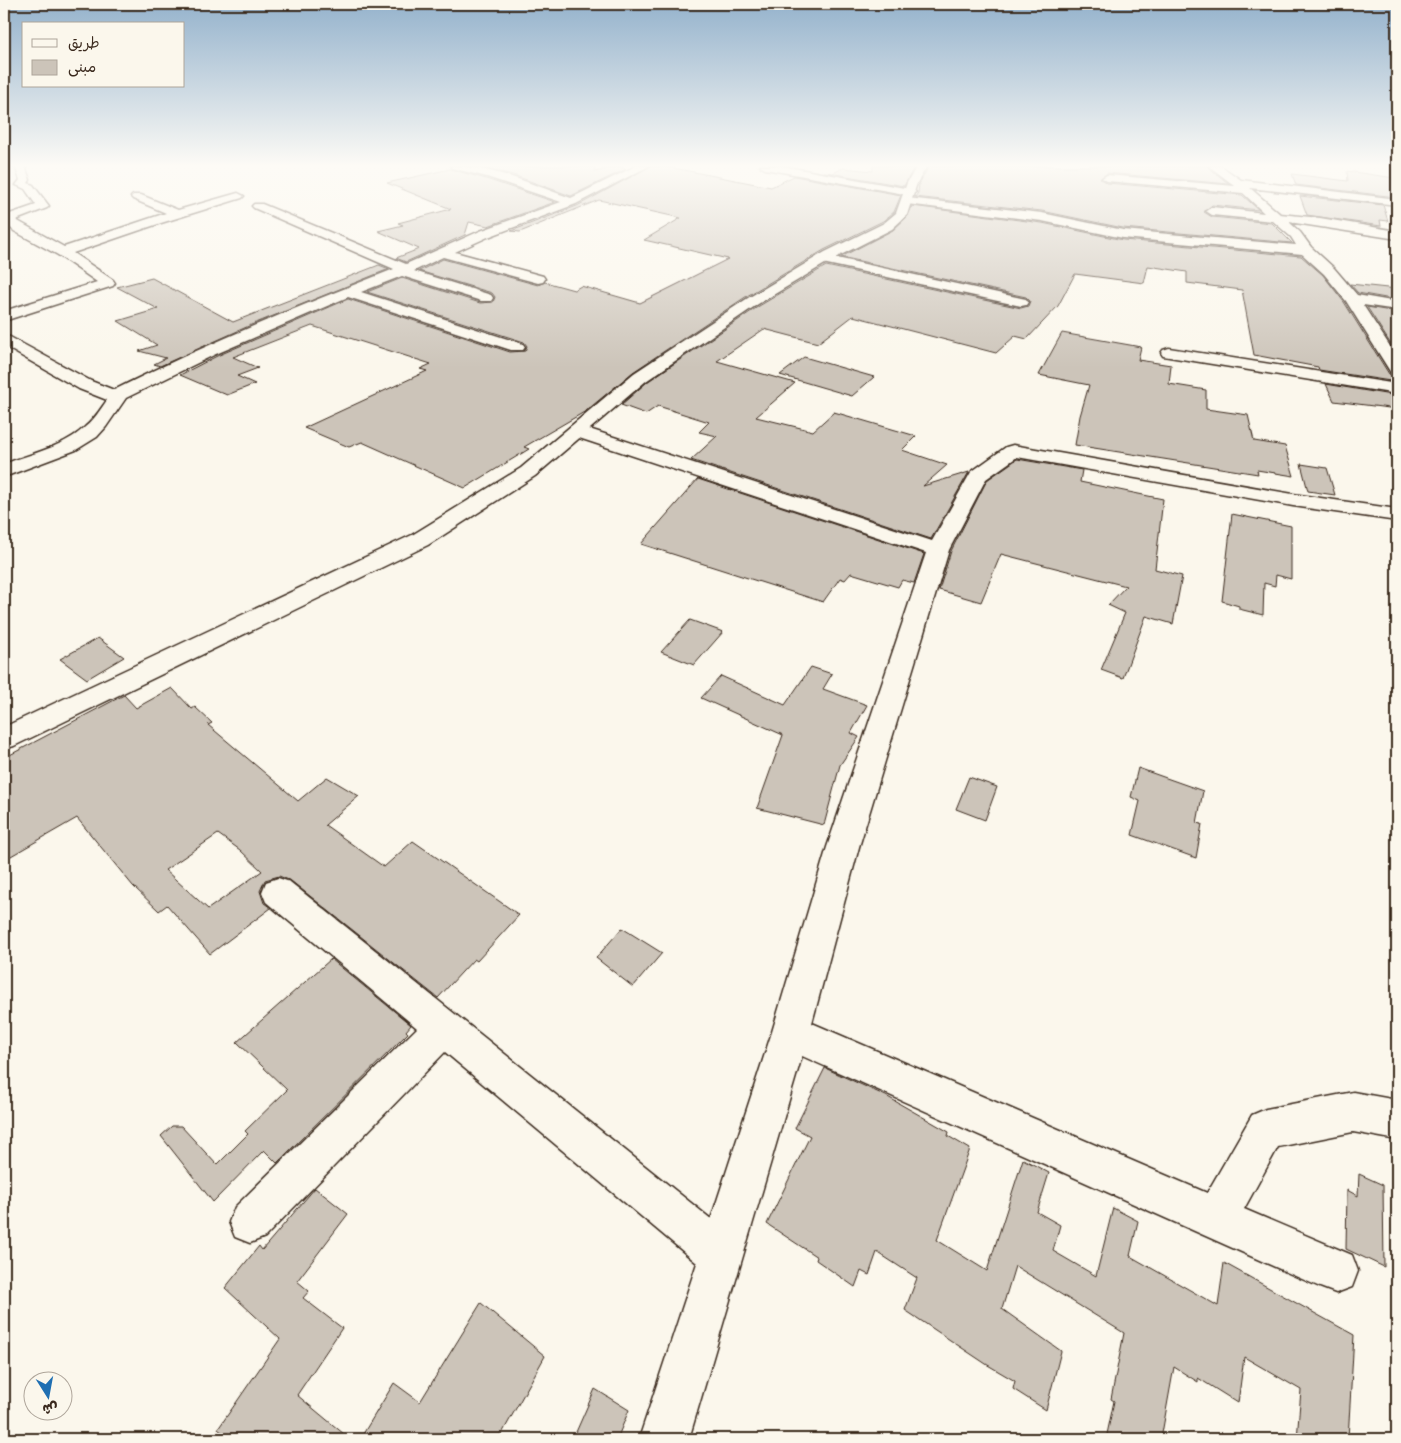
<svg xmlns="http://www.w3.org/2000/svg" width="1401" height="1443" viewBox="0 0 1401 1443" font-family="'Indie Flower','Playpen Sans Arabic',sans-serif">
<rect width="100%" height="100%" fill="#fbf7ec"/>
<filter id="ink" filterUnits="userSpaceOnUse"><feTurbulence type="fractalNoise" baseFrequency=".02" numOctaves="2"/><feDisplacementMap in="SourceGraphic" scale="10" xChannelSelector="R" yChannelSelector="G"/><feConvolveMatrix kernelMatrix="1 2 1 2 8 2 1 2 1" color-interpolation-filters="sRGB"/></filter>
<g filter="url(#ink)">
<g fill="#ccc4b9" stroke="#3b2a1e" fill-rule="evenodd">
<polygon points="473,166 594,166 595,172 618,166 626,169 571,196 513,175"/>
<polygon points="651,166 663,166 771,187 794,176 901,195 894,212 883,221 824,250 747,296 633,372 586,411 524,447 529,449 465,488 362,442 349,447 304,428 427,371 420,369 431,364 312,326 233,357 258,368 237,376 255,384 227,395 180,375 217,356 348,299 510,352 525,351 527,346 524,342 367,292 402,278 480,303 493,302 495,297 492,293 419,271 443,259 538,285 545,282 574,290 581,286 640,303 728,259 644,240 681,218 599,200 520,232 511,231 577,206"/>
<polygon points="873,166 915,166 904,186 824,172 833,173 843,168 873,171"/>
<polygon points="929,166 1207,166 1229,184 1107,173 1100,179 1107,183 1242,195 1259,210 1212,205 1204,212 1212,217 1272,223 1292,243 1123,228 1042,211 915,197 918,193 919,184"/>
<polygon points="450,169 486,179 555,202 488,226 469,222 465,235 406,262 396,258 419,249 378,231 403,225 398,223 451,209 387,183"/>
<polygon points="1347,171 1395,178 1396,197 1296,185 1292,174 1348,181"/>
<polygon points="1300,196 1383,205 1388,221 1380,220 1381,226 1307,215"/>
<polygon points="912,206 1042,223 1123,240 1301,256 1323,275 1344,302 1389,374 1397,376 1397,382 1319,370 1318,367 1254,355 1242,290 1187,283 1187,272 1148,266 1144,283 1075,274 1058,306 1027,339 1015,336 996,353 853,316 818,343 764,329 717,361 795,383 756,417 813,431 834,412 916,436 902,450 947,465 923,486 969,472 931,539 691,460 717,436 699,432 709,422 658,406 646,414 621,405 647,382 759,306 826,266 1021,308 1028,306 1030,301 1026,297 841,257 893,230 908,216"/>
<polygon points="379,265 389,269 251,325 160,366 154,364 166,358 139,351 157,345 118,321 158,309 117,287 152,278 233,322"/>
<polygon points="1350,284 1397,289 1397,300 1358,293"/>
<polygon points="1367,307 1397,312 1397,354"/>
<polygon points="1062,333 1141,347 1138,360 1171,365 1169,384 1206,390 1206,409 1248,415 1254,441 1285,446 1294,476 1257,470 1258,474 1075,445 1080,416 1089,385 1039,375"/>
<polygon points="804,357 874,377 852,396 780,375"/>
<polygon points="1326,384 1397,396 1397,409 1334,401"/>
<polygon points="1017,459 1082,470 1080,482 1163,499 1155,569 1182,576 1173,624 1146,616 1123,678 1101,670 1125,613 1108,605 1126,586 1001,554 981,602 939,590 951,551 987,480"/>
<polygon points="1301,464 1327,468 1335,495 1308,491"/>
<polygon points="698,479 924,554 914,583 902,580 898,587 851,573 845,580 840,578 823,602 641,544"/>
<polygon points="1232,514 1291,526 1291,579 1276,575 1275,586 1264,583 1263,615 1239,609 1239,606 1222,601"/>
<polygon points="690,620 723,632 694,665 661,652"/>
<polygon points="98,638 124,657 87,679 60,659"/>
<polygon points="811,667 832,674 823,689 867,705 851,733 859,737 840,765 824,825 757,808 783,735 701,698 721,676 785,705"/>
<path d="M172 688 192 709 195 707 212 723 208 725 298 801 327 777 359 796 325 825 384 867 413 841 519 915 477 961 474 959 438 998 291 881 279 876 265 880 260 891 264 903 271 908 210 954 167 905 159 911 133 886 77 818 4 860V758L124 695 136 708ZM218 834 240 850 262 871 208 909 165 870Z"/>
<polygon points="1138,768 1203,791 1197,823 1202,824 1196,858 1132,835 1140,801 1131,797"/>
<polygon points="969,777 997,787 985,820 956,809"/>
<polygon points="622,928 662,953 633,987 596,958"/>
<polygon points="331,959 411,1025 406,1031 408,1033 277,1163 264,1150 213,1202 161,1136 172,1126 181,1126 217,1165 248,1134 245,1131 287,1090 237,1042"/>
<polygon points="825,1068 886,1096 949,1132 948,1136 970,1149 937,1240 987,1271 1023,1159 1049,1173 1037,1212 1060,1225 1053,1251 1096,1276 1113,1208 1138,1221 1130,1256 1218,1306 1224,1263 1354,1335 1348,1439 1297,1439 1301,1390 1244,1357 1238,1403 1198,1378 1198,1382 1174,1367 1161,1439 1106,1439 1114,1401 1111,1399 1124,1333 1015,1266 1002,1309 1061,1351 1046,1410 1013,1389 1015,1381 986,1364 905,1310 917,1278 877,1252 869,1275 861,1271 855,1287 816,1260 817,1257 767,1224 810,1136 795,1128"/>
<polygon points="1359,1174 1383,1185 1384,1267 1346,1249 1347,1190 1358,1196"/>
<polygon points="315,1188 348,1214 297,1281 309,1291 303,1298 342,1328 297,1395 350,1439 230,1439 218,1429 280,1339 225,1288 259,1246 262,1250"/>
<polygon points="481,1303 545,1356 499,1439 360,1439 394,1383 420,1402"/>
<polygon points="595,1389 629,1410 617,1439 573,1439"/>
</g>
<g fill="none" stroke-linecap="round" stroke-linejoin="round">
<defs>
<g id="street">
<polygon points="15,166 25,166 30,180 28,183 33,185 49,206 47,208 16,220 64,247 166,213 133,199 131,197 133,195 141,195 178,210 238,193 244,196 242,198 161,223 73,253 113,280 115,283 113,286 4,321 4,311 97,282 58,255 14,231 4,222 4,216 36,205 25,189 16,185 20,180"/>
<path d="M451 166C492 166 533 185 571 198L636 166H649L576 204 488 237 455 252 543 276 545 279 543 282 538 283 443 257 414 271 491 295 493 298 491 301H481L402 276 361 292 523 344 525 347 523 350H511L348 297 216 354 126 398 106 427 97 437 76 450 4 477V464C30 454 64 447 85 427 94 420 100 410 107 400L79 389 4 346V335L10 337 91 381 114 390C204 345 299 306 394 269L254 208 252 206 254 204H262L406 264 480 231 561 202 487 177 452 168Z"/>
<polygon points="760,166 782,166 910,189 916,192 910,195 765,169"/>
<polygon points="1209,166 1221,166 1241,180 1397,199 1397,205 1250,188 1280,214 1320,218 1397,231 1397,239 1289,222 1300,232 1311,247 1334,268 1357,295 1397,302 1397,310 1363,305 1397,357 1397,374 1391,373 1346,301 1324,274 1302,254 1123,238 1042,221 907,204 901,201 907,198 1042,213 1123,230 1296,245 1291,237 1273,221 1212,215 1206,211 1212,207 1264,213 1243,193 1107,181 1102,178 1107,175 1235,186"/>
<polygon points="823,255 1021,298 1026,299 1028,302 1026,305 1021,306 818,262 816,259 818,256"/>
<polygon points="1169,348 1397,384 1397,394 1163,356 1161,353 1163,350"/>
<polygon points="577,425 932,541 971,472 1006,447 1013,445 1293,494 1397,509 1397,521 1293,506 1017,457 986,479 949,550 859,847 812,1023 1207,1193 1252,1115 1266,1109 1353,1092 1397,1100 1397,1140 1353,1132 1278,1147 1244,1209 1352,1255 1358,1271 1352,1287 1336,1293 1320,1287 802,1056 689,1439 639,1439 697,1263 445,1052 265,1237 250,1243 235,1237 229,1222 235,1207 417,1028 266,902 262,892 266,882 278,878 290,882 711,1219 772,1032 827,847 926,553 570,435 568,431 570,427"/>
</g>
<polygon id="secondary" points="917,166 927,166 917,183 907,215 892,229 835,258 758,304 646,381 535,476 428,545 14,746 4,749 4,727 412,535 521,468 634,373 748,298 825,252 884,223 896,213 907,183"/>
</defs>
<use href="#street" stroke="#3b2a1e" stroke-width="3"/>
<use href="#secondary" stroke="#3b2a1e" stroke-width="3"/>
<use href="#street" fill="#fbf7ec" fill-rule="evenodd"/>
<use href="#secondary" fill="#fbf7ec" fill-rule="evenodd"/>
</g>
</g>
<linearGradient id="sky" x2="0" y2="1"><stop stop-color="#94b2cc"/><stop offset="0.45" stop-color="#fdfbf6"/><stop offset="1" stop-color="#fdfbf6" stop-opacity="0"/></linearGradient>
<rect width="1401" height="368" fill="url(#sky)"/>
<rect width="1401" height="1443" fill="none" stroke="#fbf7ec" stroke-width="20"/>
<rect x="10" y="10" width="1381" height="1423" fill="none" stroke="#3b2a1e" stroke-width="2" filter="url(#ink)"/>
<rect x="22" y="22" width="162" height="65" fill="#fbf7ec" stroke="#aea59a"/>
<rect x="32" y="39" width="25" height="8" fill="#fbf7ec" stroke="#aea59a"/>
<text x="68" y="48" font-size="15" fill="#3b2a1e">طريق</text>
<rect x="32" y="60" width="25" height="15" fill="#ccc4b9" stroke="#aea59a"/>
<text x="68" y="72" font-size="15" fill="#3b2a1e">مبنى</text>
<g transform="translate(48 1396) rotate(169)"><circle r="24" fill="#fbf7ec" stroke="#aea59a"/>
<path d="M0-4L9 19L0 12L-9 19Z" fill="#1f6fb2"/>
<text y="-8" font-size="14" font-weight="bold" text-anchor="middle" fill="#3b2a1e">ش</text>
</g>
</svg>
